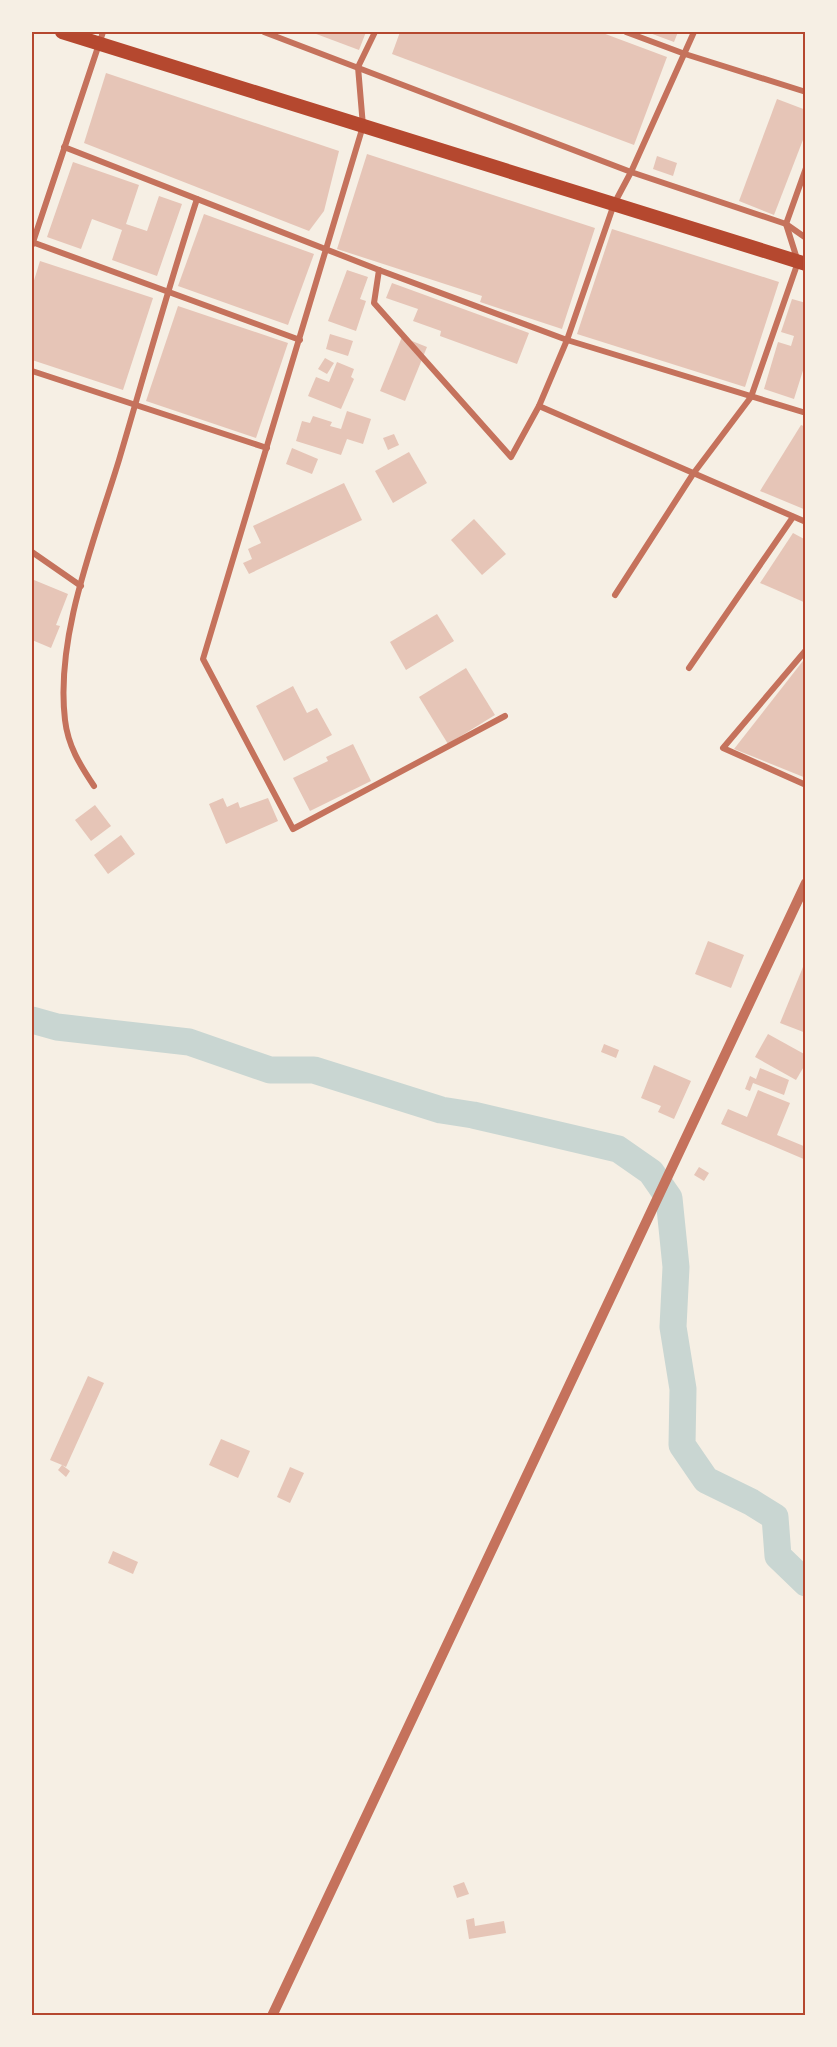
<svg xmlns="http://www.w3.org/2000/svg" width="837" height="2047" viewBox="0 0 837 2047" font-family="Signika,sans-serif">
<rect width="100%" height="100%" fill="#f6efe4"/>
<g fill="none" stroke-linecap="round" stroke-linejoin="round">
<polyline stroke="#c9d6d2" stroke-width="27" points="32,1020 57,1027 189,1042 270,1070 314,1070 441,1110 473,1115 618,1149 651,1172 669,1198 676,1267 673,1327 683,1389 682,1445 706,1480 751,1502 775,1517 778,1556 806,1583"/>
</g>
<g fill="#e6c5b7">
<polygon points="311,32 366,32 359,50"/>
<polygon points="400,32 600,32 667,57 634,145 392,54"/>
<polygon points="647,32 678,32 674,42"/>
<polygon points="106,73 339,151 324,211 309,231 84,143"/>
<polygon points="777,99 806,110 806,132 774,215 739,201"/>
<polygon points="367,154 595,228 562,329 480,302 482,296 337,249"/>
<polygon points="657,156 677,163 673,176 653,169"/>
<polygon points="73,162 139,185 126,224 147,231 159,196 182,204 157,276 112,260 122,230 92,219 81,249 47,237"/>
<polygon points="204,214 314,254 288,325 178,286"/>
<polygon points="612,229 779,282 745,387 577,334"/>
<polygon points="40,261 153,298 123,390 32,360 32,287"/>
<polygon points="347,270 368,277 360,299 366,301 356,331 328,321"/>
<polygon points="392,283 529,333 517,364 440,336 441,331 413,321 418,309 386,298"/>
<polygon points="792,299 806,303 806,361 794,399 764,389 778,342 791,346 794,336 781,332"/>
<polygon points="178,306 288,343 256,438 146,401"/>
<polygon points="330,334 353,341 348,356 326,349"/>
<polygon points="402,337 427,347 405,401 380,391"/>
<polygon points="325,358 334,363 327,374 318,369"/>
<polygon points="337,362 354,369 351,377 354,379 341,409 308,396 316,377 329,382"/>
<polygon points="347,411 371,419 363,444 347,439 341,455 296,441 302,421 310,423 313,416 332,422 330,426 341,429"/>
<polygon points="801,425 806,427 806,510 760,491"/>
<polygon points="394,434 399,445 388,450 383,438"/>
<polygon points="292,448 318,459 312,474 286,464"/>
<polygon points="409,452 427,483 393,503 375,471"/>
<polygon points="344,483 362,520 249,574 243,563 252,559 248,549 261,543 253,526"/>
<polygon points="474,519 506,554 482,575 451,540"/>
<polygon points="793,533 806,540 806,603 760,583"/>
<polygon points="34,580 68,594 56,625 60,626 51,648 32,640 32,587"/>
<polygon points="437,614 454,641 406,670 390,642"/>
<polygon points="806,657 806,778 734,749"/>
<polygon points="466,668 495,715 448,744 419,697"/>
<polygon points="293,686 307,713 317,708 332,735 284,761 256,706"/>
<polygon points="353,744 371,781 310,811 293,778 328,761 326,757"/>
<polygon points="223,798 227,807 238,802 240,808 268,798 278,821 226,844 209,804"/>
<polygon points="95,805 111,826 91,841 75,820"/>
<polygon points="121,835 135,854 108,874 94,855"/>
<polygon points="708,941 744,955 731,988 695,974"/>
<polygon points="803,967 806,968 806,1033 780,1023"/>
<polygon points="768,1034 806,1055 806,1063 796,1080 755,1057"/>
<polygon points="604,1044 619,1050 616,1058 601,1052"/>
<polygon points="654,1065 691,1081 674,1119 658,1112 661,1106 641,1098"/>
<polygon points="760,1068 789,1080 784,1095 753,1083 750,1091 745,1089 750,1076 756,1079"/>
<polygon points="758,1090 790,1103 777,1135 806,1147 806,1160 721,1124 728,1109 747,1117"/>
<polygon points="699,1167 709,1173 704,1181 694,1175"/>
<polygon points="88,1376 104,1383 66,1467 62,1465 70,1471 66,1477 58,1470 62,1465 50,1460"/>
<polygon points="221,1439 250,1451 238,1478 209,1465"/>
<polygon points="290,1467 304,1473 290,1503 277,1497"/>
<polygon points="113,1551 138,1562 133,1574 108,1563"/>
<polygon points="464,1882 469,1894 457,1898 453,1886"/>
<polygon points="474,1918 475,1926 504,1921 506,1933 469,1939 466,1920"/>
</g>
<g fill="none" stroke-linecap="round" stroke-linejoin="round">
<g stroke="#c5725c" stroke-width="6">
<polyline points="264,32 631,172 786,224 806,238"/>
<polyline points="375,32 358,67 363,126 203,659 293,829 505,716"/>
<polyline points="626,32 685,54 806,92"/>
<polyline points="64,147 379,270 567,340 806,413"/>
<polyline points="32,242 300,340"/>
<polyline points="32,245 103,32"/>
<polyline points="379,270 374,303 511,457 539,406 567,340 614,204 631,172 694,32"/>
<polyline points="32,371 267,448"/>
<polyline points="539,406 806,522"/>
<polyline points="32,552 81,586"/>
<polyline points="615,595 693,474 751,397 798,262 786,224 806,168"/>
<polyline points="806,650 723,748 806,785"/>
<polyline points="689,668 793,517"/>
<path d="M94 786C80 765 68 746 65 720 55 636 95 539 119 460 145 372 169 285 197 199"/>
</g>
<polyline stroke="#c5725c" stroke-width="10" points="272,2016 806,883"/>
<polyline stroke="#b5482f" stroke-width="14" points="62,32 806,264"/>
</g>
<rect width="837" height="2047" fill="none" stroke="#f6efe4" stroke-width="66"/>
<rect x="33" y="33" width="771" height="1981" fill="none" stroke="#b5482f" stroke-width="2"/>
</svg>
